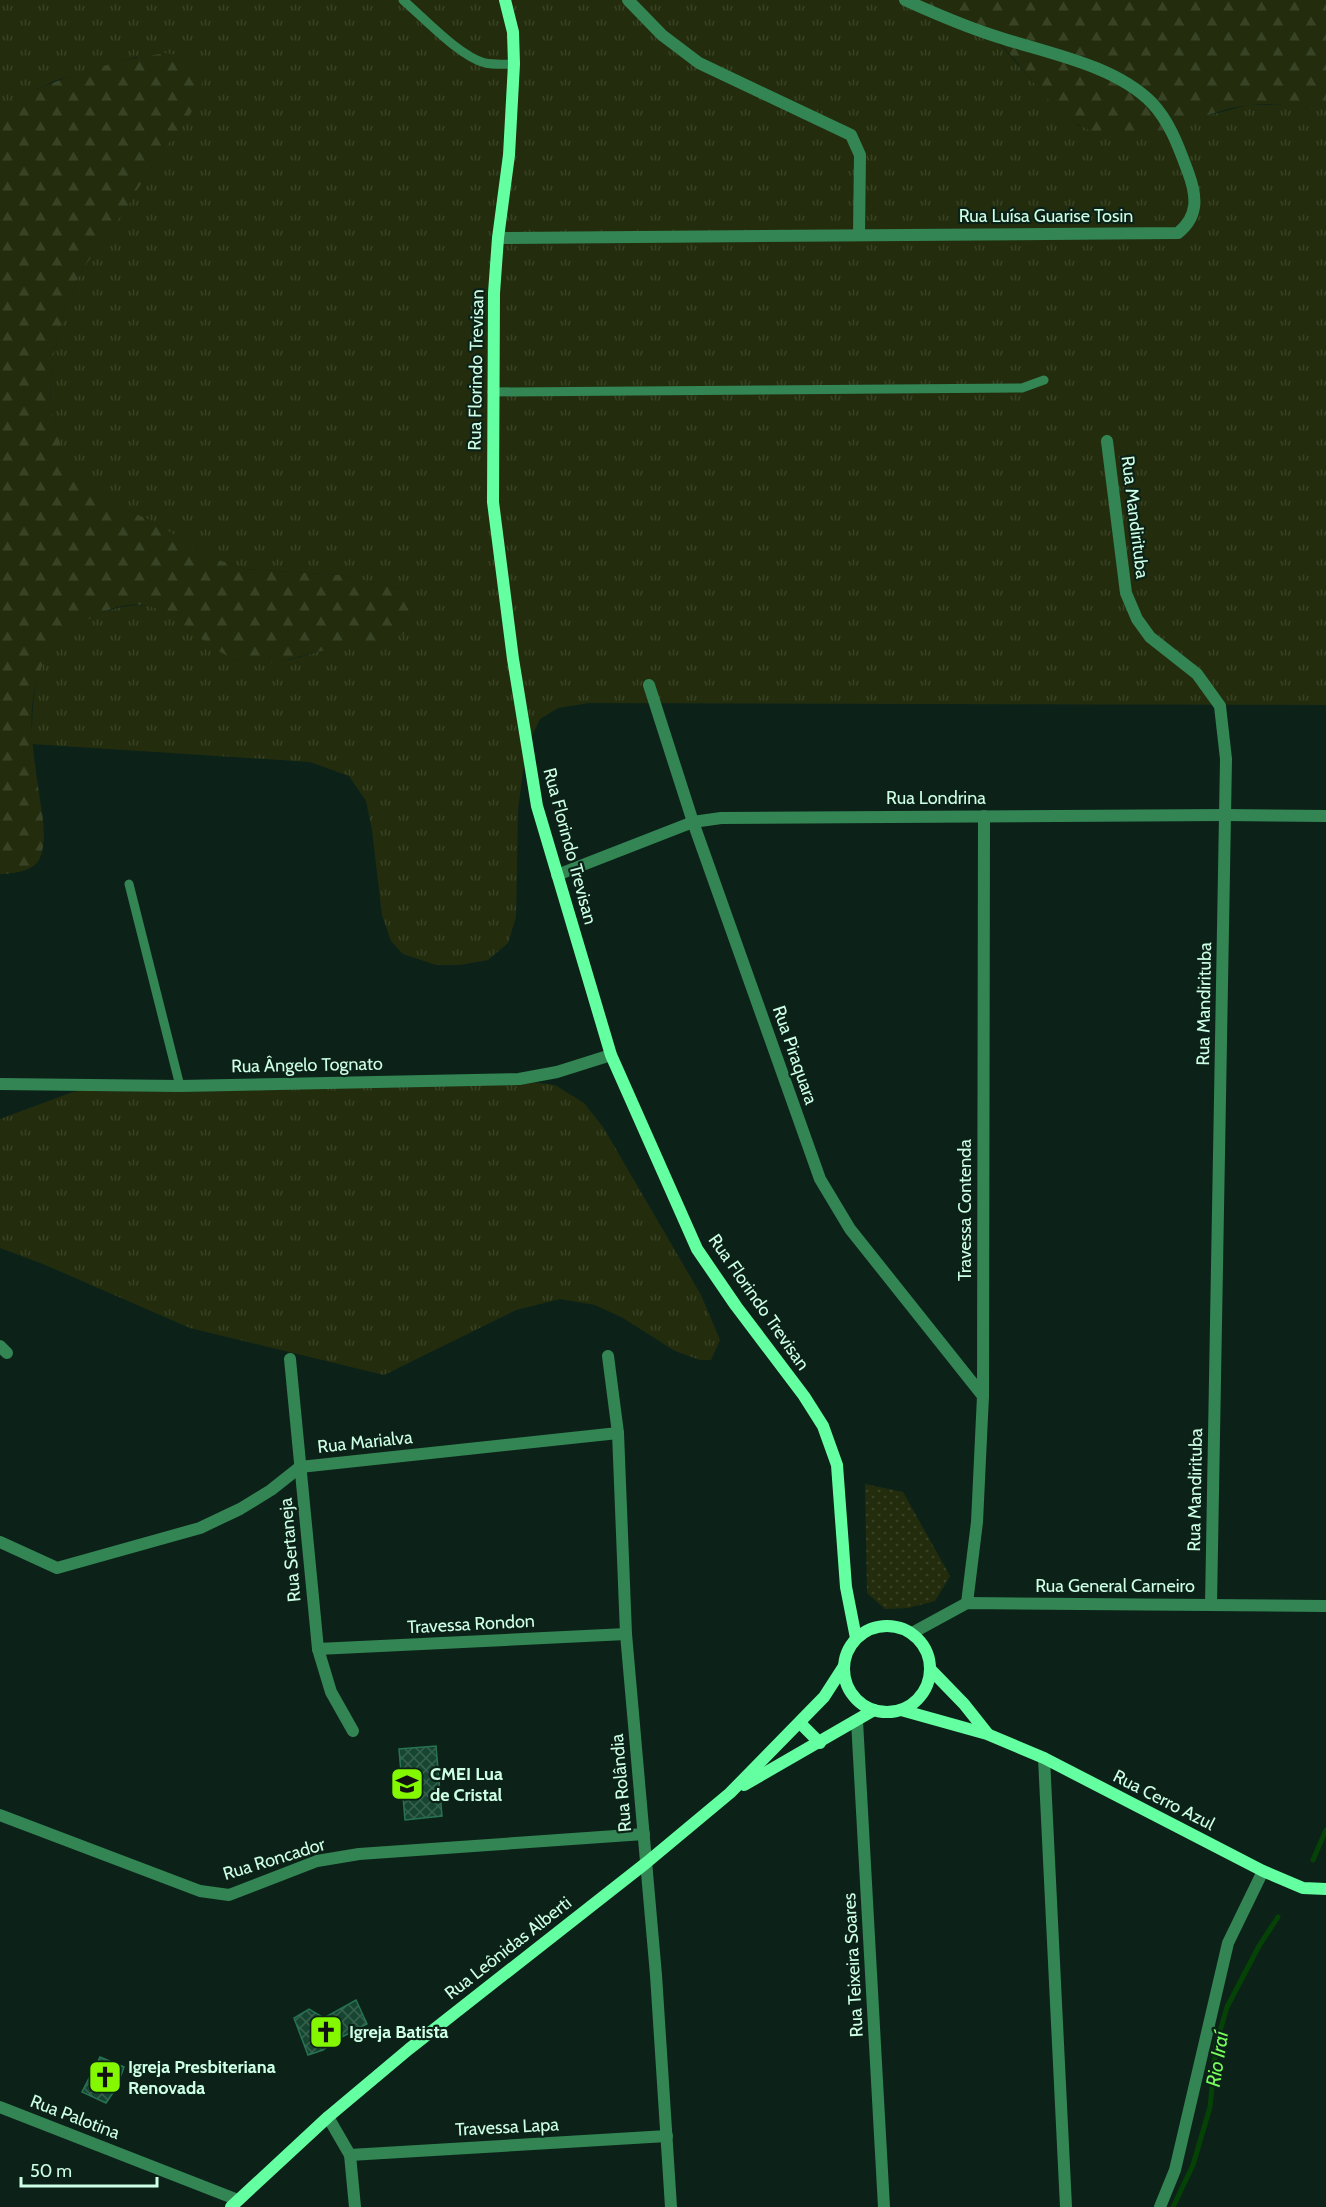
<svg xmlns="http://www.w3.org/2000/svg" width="1326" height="2207" viewBox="0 0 1326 2207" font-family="Cabin,sans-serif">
<defs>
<pattern id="grass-tufts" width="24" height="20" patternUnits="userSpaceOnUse" patternTransform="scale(1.5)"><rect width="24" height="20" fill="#232d0e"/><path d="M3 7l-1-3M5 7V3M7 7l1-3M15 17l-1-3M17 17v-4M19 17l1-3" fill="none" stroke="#384225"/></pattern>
<pattern id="forest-firs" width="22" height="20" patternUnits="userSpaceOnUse" patternTransform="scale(1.5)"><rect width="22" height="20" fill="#232d0e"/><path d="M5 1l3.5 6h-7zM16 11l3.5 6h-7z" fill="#384225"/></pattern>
<pattern id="park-dots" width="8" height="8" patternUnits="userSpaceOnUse" patternTransform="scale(1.5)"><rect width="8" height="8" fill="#232d0e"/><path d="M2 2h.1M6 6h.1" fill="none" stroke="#384225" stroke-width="1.8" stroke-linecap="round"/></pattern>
<pattern id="building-cross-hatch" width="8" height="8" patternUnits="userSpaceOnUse" patternTransform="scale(1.5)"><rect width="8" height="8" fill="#164531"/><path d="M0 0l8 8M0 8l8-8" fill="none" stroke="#37614f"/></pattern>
</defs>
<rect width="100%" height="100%" fill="#0c2218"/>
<g fill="url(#grass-tufts)">
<path d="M0 0H904L936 7 972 22 998 42 1051 102 1079 126 1210 115 1248 105H1299L1326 109V705L589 703 558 708 540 719 526 748 518 810 516 917 508 943 488 960 460 965H436L403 954 391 941 382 915 372 830 366 801 349 776 310 762 32 744C32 720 32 695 39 671 51 630 117 595 158 608 191 619 212 657 247 662 300 669 372 629 420 608L398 588 340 575 245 569 207 556 150 520 117 506 91 489 76 474 61 447 50 404 52 361 67 303 82 270 127 207 155 161 137 57 54 81 0 106Z"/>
<polygon points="501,1078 555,1085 584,1103 603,1127 701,1295 720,1340 711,1360 700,1360 675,1351 623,1318 595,1305 560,1299 516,1310 384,1375 190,1328 43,1264 0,1248 0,1119 70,1093 92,1087"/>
</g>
<g fill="url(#forest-firs)">
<path d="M904 0H1326V109C1301 106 1274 103 1249 105 1200 111 1153 146 1102 134 1054 123 1031 73 998 42 972 17 938 7 904 0Z"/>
<path d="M166 53 186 57 201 71 202 89 190 115 155 161 127 207 82 270 67 303 52 361 50 404 61 447 76 474 91 489 117 506 150 520 207 556 245 569 340 575 398 588 420 608 416 624 402 635C375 642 348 646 321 651 297 656 270 668 245 662 187 648 170 577 95 616 81 623 64 633 54 646 20 689 33 750 40 800 43 818 47 841 40 858 35 871 12 874 0 874V106C52 80 108 61 166 53Z"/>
</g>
<polygon fill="url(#park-dots)" points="865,1484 903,1492 950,1576 935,1601 908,1608 885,1609 867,1593"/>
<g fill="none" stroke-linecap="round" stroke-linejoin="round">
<g stroke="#054206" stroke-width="5">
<polyline points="1313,1860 1326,1830"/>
<polyline points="1173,2207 1193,2165 1210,2107 1216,2045 1227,2007 1259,1946 1278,1917"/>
</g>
</g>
<g fill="url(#building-cross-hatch)" stroke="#267352" stroke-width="1.5">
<polygon points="436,1746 442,1816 405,1820 399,1749"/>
<polygon points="356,2000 367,2024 338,2039 323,2050 308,2055 294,2018 309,2009 324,2018"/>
<polygon points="100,2057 124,2067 117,2087 106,2103 82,2092"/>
</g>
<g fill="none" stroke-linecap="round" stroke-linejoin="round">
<g stroke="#338554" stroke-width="9">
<path d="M403 0C424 18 459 56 485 63 495 65 504 64 514 64"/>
<polyline points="492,392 1022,388 1044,380"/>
<polyline points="129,884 180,1086"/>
</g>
<g stroke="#338554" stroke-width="12">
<polyline points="628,0 662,35 699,63 851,135 860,155 859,234"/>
<path d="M498 238 1178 233C1199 216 1197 196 1188 172 1179 148 1170 122 1152 103 1115 65 1047 53 998 37 966 27 936 14 905 0"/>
<polyline points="1107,441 1126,593 1137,619 1150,637 1197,674 1220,706 1226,759 1211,1605"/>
<polyline points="649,685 693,822 820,1179 850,1229 983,1396"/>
<polyline points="557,875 693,822 721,818 1225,815 1326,816"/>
<polyline points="0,1084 180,1086 519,1079 557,1072 611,1055"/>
<polyline points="0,1346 7,1353"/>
<polyline points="608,1356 618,1433 626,1634 656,1975 671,2207"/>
<polyline points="290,1359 318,1649 331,1692 353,1731"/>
<polyline points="0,1542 57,1568 200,1528 240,1509 271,1490 300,1467 618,1433"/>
<polyline points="967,1603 977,1522 983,1396 984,816"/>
<polyline points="912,1633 967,1603 1326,1606"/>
<polyline points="318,1649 626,1634"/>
<polyline points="857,1721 884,2207"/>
<polyline points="1044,1758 1066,2207"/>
<polyline points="0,1815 200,1891 229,1895 317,1861 359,1854 644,1834"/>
<polyline points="0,2107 238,2200"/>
<polyline points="328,2117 350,2155 355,2207"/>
<polyline points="350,2155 667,2136"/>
<polyline points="1160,2207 1175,2170 1228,1943 1263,1871"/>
</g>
<g stroke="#64ffa1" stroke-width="12">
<polyline points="505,0 513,32 514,64 509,155 498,238 494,293 493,502 513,659 537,806 611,1055 697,1249 736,1306 804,1396 823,1426 837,1465 846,1587 856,1638"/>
<circle cx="887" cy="1669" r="43"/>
<polyline points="930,1669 964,1704 987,1733"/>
<polyline points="901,1710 987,1734 1044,1758 1263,1871 1303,1888 1326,1889"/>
<polyline points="800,1723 820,1743"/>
<polyline points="744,1785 874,1710"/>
<polyline points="231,2207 328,2117 409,2049 646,1863 730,1793 824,1697 844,1666"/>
</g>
</g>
<defs>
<symbol id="school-square" viewBox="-11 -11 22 22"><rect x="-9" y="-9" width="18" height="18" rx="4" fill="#83f800" stroke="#0c2218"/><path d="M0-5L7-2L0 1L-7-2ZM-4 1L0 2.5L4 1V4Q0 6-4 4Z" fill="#111"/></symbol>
<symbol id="church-square" viewBox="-11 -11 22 22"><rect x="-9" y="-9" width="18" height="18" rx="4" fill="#83f800" stroke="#0c2218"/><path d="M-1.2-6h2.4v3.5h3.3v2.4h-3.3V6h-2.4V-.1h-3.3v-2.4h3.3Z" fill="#111"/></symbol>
</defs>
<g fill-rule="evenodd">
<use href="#school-square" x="388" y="1765" width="38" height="38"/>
<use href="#church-square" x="307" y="2013" width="38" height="38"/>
<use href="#church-square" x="86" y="2058" width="38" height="38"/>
</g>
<g text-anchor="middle" stroke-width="4.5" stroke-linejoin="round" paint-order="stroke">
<g font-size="18" fill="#cdffe5" stroke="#0c2218">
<text x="1046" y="222">Rua Luísa Guarise Tosin</text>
<text transform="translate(476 370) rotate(-89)" y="6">Rua Florindo Trevisan</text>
<text transform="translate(1135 517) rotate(83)" y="6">Rua Mandirituba</text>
<text x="936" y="804">Rua Londrina</text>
<text transform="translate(570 846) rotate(75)" y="6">Rua Florindo Trevisan</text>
<text transform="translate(1204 1004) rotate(-89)" y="6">Rua Mandirituba</text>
<text transform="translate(795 1055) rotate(71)" y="6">Rua Piraquara</text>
<text transform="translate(307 1065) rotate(-1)" y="6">Rua Ângelo Tognato</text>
<text transform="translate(965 1210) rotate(-90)" y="6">Travessa Contenda</text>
<text transform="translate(759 1302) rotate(55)" y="6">Rua Florindo Trevisan</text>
<text transform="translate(365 1442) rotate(-6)" y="6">Rua Marialva</text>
<text transform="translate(1195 1490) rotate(-89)" y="6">Rua Mandirituba</text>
<text transform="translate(290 1550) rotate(-95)" y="6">Rua Sertaneja</text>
<text x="1115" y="1592">Rua General Carneiro</text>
<text transform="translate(471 1624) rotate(-3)" y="6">Travessa Rondon</text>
<text transform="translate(621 1783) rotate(-95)" y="6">Rua Rolândia</text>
<text transform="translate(1164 1800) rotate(27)" y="6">Rua Cerro Azul</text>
<text transform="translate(274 1859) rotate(-17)" y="6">Rua Roncador</text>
<text transform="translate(508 1948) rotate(-38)" y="6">Rua Leônidas Alberti</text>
<text transform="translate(853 1965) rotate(-93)" y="6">Rua Teixeira Soares</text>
<text transform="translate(75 2117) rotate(21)" y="6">Rua Palotina</text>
<text transform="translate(507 2127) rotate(-3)" y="6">Travessa Lapa</text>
</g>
<g font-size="18" font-weight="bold" fill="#cdffe5" stroke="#0c2218" text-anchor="start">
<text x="430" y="1780">CMEI Lua<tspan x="430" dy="21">de Cristal</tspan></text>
<text x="349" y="2038">Igreja Batista</text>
<text x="128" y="2073">Igreja Presbiteriana<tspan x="128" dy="21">Renovada</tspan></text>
</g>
<g font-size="20" font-style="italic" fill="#76ff5b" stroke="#0c2218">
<text transform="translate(1217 2059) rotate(-81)" y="7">Rio Iraí</text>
</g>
</g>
<path d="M21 2177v9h136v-9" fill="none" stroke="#cdffe5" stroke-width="3"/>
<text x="30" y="2177" font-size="18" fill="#cdffe5" stroke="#0c2218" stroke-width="4.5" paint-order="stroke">50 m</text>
</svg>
